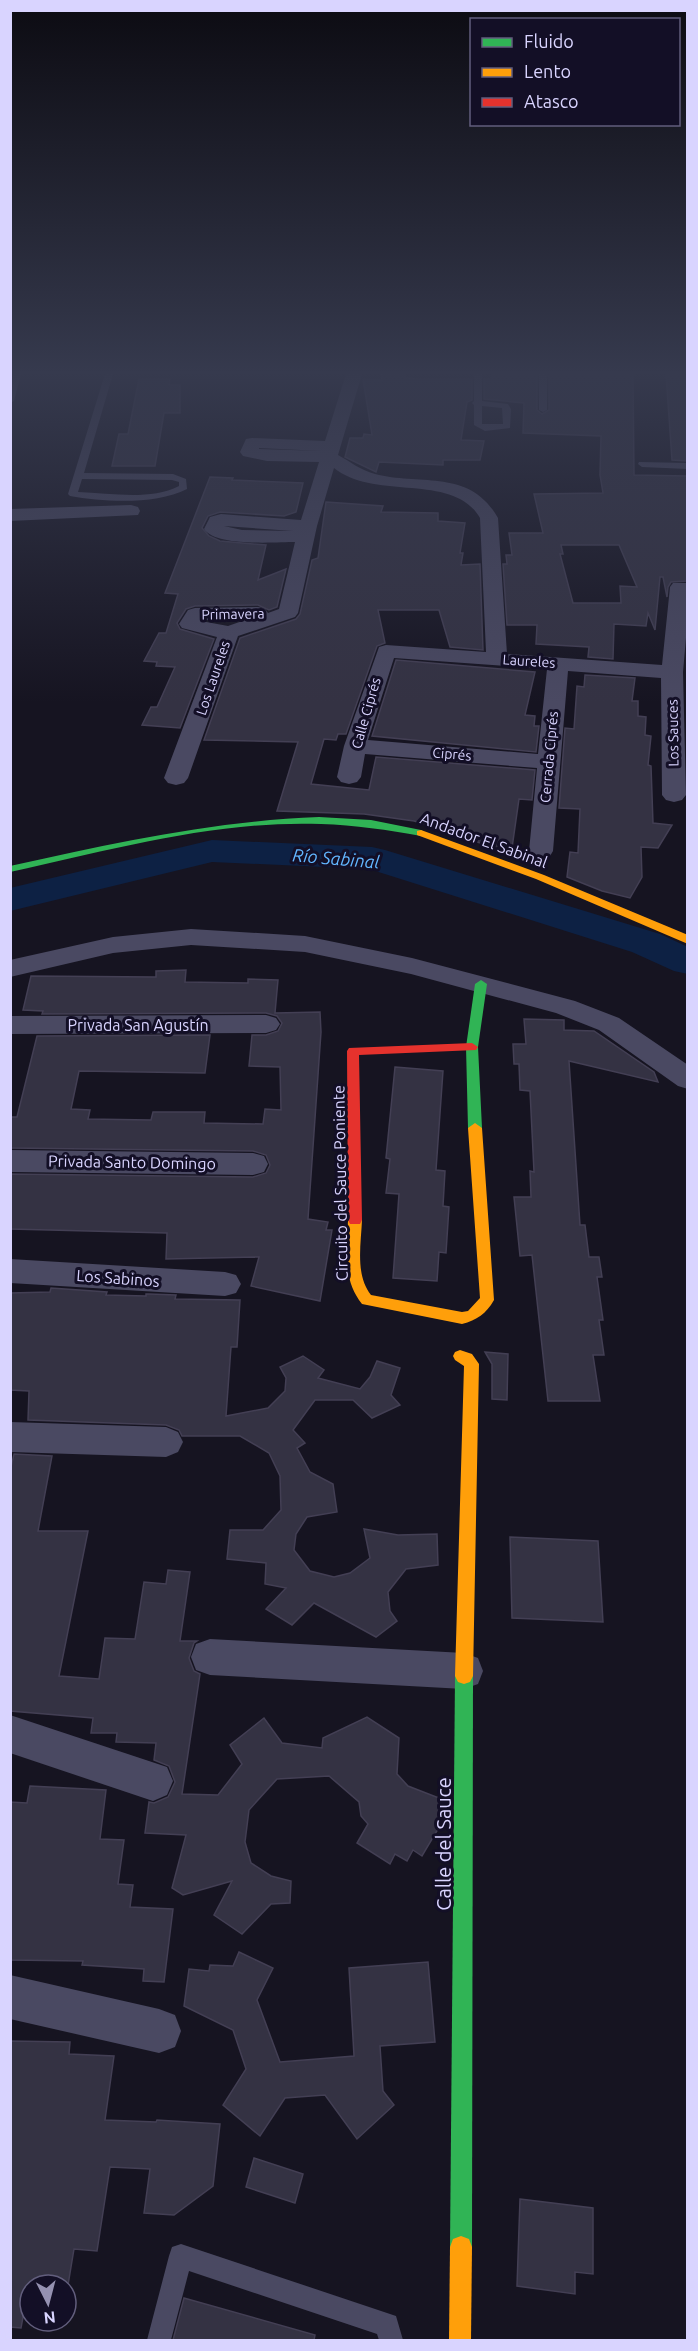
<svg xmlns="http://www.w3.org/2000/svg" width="698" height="2351" viewBox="0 0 698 2351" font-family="Ubuntu,sans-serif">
<rect width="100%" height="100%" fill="#161421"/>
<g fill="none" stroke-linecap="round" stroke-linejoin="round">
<polygon fill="#0d2144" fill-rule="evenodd" points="212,840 372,847 385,850 660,934 688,947 688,974 674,971 632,952 369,869 212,862 10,911 10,888"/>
</g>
<g fill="#343243" stroke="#433f54" stroke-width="1.5" fill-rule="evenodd">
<polygon points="381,374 405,374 406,378 418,379 472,379 472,400 467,402 461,440 484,441 480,460 443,460 443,465 379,462 376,472 345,457 350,438 363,438 364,434 372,435 363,379 382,380"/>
<path d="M492 374H537V410L542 414 549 410V374H633L634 475 687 476V581L671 582 668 587 667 597 663 577H660L655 630 648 613 646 626 614 624 613 659 588 657 589 647 536 644 537 625H507L503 564H507L506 555H512L509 533H543L534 494 603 493 600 475 601 436 523 433 524 403 484 399V379H492ZM561 545H619L637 587 620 586 621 603H573L560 554H563Z"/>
<polygon points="666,374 687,374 687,461 672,460"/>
<polygon points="139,379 170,379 169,385 180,385 180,413 164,413 155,466 112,466 119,434 128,434"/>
<polygon points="210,477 233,478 232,480 303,483 296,512 284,516 220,512 208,516 202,528 209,536 220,541 266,545 258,580 286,569 277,607 269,610 258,605 195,606 186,609 177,623 180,629 214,639 180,728 142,725 151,707 157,707 175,667 156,666 157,662 144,661 159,633 166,633 178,594 165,593"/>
<polygon points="326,502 383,506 381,512 438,513 438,521 465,523 460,553 463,553 461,565 480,564 483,650 450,647 439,610 378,610 385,643 377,646 346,734 338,734 336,740 324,739 311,784 369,790 376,757 535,770 532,800 519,799 511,855 444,829 414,821 364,814 277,811 298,742 204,740 240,638 296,619 300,614 312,560 318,558"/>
<polygon points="396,660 535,672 525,715 535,716 534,726 539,726 536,752 372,736"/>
<polygon points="585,675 635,678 632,701 638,701 638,716 646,717 645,735 651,736 648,765 651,766 653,823 672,825 658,848 641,847 642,877 630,898 602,891 567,877 570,852 578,853 580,809 559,808 565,728 574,729 577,686 584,687"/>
<polygon points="186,970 185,982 248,983 248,979 278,980 275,1013 320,1012 321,1032 308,1219 328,1222 326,1230 332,1230 320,1301 251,1286 259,1257 166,1259 167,1233 10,1229 10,1174 253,1177 266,1173 270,1165 266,1155 253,1151 10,1148 10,1117 17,1117 37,1036 210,1035 205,1073 79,1071 71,1109 90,1110 88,1119 151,1120 153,1112 205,1112 204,1123 263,1124 265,1109 281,1110 280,1067 249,1066 252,1035 266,1035 278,1031 282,1023 277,1016 266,1013 42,1014 43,1011 23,1010 31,976 156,977 156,971"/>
<polygon points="524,1019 564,1020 564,1030 594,1031 654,1072 658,1082 569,1061 580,1225 585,1225 589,1257 599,1257 602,1277 597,1277 603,1320 599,1320 604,1355 593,1355 600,1401 548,1401 532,1255 520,1256 514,1197 531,1197 530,1171 534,1172 530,1091 520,1090 519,1064 514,1064 513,1044 526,1044"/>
<polygon points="395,1067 443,1071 436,1170 445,1171 443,1206 449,1207 446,1253 439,1252 437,1281 393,1278 399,1194 386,1193 390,1159 386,1158"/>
<polygon points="51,1288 107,1292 106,1295 146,1296 146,1294 149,1294 176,1295 175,1299 240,1300 237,1347 231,1347 226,1416 268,1408 285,1391 286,1378 280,1367 303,1356 324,1370 318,1378 360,1389 370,1377 377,1361 400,1368 391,1395 400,1405 372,1418 353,1400 315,1400 293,1430 305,1443 297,1448 310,1472 333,1484 337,1512 307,1517 296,1534 294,1550 310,1571 334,1577 350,1573 370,1558 364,1529 398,1535 437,1534 438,1565 406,1569 388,1592 390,1611 397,1621 376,1637 314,1603 292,1625 266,1609 286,1588 265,1584 266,1563 227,1559 230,1530 263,1530 281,1510 280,1476 269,1453 240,1436 182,1436 179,1430 166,1425 28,1420 29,1391 10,1390 10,1293 50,1292"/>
<polygon points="485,1352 508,1354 507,1400 492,1399 492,1364"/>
<polygon points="14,1454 52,1456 38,1531 88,1531 59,1676 99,1679 105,1638 135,1639 144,1582 166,1584 168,1570 190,1572 180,1641 197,1641 194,1643 189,1658 194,1671 200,1674 182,1794 218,1795 242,1764 230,1745 264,1718 282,1743 322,1748 323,1738 367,1717 399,1738 397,1774 408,1786 439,1798 438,1829 422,1856 413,1850 407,1861 395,1854 390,1864 357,1843 368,1824 361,1816 359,1802 329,1776 277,1779 249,1810 245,1842 251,1863 271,1876 291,1881 290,1903 271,1904 242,1934 214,1915 232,1881 183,1895 172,1888 186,1835 145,1833 149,1802 154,1803 168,1797 175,1782 169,1766 154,1760 156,1743 116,1742 117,1733 91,1733 93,1718 10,1711 10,1471"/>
<polygon points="510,1537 598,1541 603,1622 512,1618"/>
<polygon points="30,1786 106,1790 100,1839 124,1840 118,1884 133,1885 130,1907 173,1909 164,1982 143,1981 144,1969 82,1965 83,1961 10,1960 10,1802 27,1803"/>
<polygon points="239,1952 273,1968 257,2000 280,2062 354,2056 349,1968 428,1962 435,2042 380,2046 383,2091 394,2105 357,2139 325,2095 285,2098 260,2136 223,2105 246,2069 233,2030 184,2006 189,1969 209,1971 210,1965 233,1966"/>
<polygon points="10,2041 70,2042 69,2054 114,2056 105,2120 156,2122 157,2120 220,2124 213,2186 174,2215 144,2213 150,2169 110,2167 97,2251 74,2249 68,2285 29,2285 21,2328 10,2327"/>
<polygon points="254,2158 303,2174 295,2203 246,2187"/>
<polygon points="520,2199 593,2208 593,2274 575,2272 575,2294 517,2286"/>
<polygon points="184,2298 315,2335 314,2340 173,2340"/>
</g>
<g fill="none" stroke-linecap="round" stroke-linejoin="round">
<g fill="#4a4962" fill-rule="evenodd">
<polygon points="13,374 21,374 14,401 10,403"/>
<path d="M105 374H113L84 473 173 474 186 479 187 489C156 505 104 502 70 496L68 494ZM82 479 172 480 179 482V486C149 501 111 493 78 492Z"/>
<path d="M474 374H482V401L508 404 511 409 510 428 485 431 474 425V405L472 403 474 401ZM482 406 502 408 503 424H482Z"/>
<polygon points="539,374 547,374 547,410 543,412 539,410"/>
<polygon points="639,462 688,463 688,469 642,467 638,464"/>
<polygon points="181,2244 396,2316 403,2340 379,2340 377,2334 189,2271 171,2340 147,2340 169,2256 172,2247"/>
</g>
<g fill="#4a4962" fill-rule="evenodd">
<path d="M346 374H362L338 455C351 462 360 470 375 474 421 486 470 468 498 518L507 654 662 665 670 587 673 583H687L688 615 683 672 686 795 682 800 674 802 666 800 662 795 661 678 568 671 553 851 550 856 541 858 532 856 529 851 537 768 365 754 361 777 357 782 349 784 341 782 337 777 344 746 379 647 386 645 486 652 480 518C454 472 375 501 334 468L317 526 298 613 295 617 238 636 188 778 184 783 176 785 168 783 164 778 217 637 182 628 179 624 188 610 195 608 258 607 265 609 268 613 279 609 295 542C275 542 216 547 204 529L210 517 221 514 301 520 319 462 267 461 243 456 240 452 246 439 252 438 325 441ZM259 449V448L322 451ZM224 526 293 531 242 530ZM248 619 228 626 201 621 202 620ZM394 658 547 669 538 754 368 740Z"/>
<polygon points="131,505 138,507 140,511 138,515 10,521 10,509"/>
<polygon points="191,929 305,936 412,958 575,1001 619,1018 688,1065 688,1089 678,1086 599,1030 556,1013 411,974 305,952 191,945 113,953 10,977 10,960 113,937"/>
<polygon points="266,1015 276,1018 280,1024 276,1030 266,1033 10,1034 10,1016"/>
<polygon points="10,1150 253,1153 264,1156 268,1164 264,1172 253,1175 10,1172"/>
<polygon points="10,1259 225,1272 236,1275 241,1284 236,1293 225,1296 10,1283"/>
<polygon points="10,1422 166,1427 178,1432 183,1442 178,1452 166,1457 10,1452"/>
<polygon points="210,1639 464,1653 478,1658 483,1671 478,1684 464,1689 210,1675 196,1670 191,1657 196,1644"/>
<polygon points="10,1715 167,1767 173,1781 167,1795 153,1801 10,1753"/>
<polygon points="10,1975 159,2009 175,2015 181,2031 175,2047 159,2053 10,2019"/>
</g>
<g fill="#30b455" fill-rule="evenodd">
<path d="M319 817 371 820 421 830 426 833 421 836C388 830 355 825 321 824 217 820 111 850 10 872V866C114 843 213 821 319 817Z"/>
<polygon points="481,980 487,984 478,1047 482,1128 475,1133 468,1128 466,1047 475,984"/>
<polygon points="464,1668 470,1670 473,1676 472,2247 469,2255 461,2258 453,2255 450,2247 455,1676 458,1670"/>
</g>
<g fill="#ff9f0a" fill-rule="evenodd">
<polygon points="421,830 544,875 688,935 688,944 536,879 417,835 417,831"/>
<path d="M475 1123 482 1128 494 1300C486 1314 477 1320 462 1324L362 1304C342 1279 347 1250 348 1220L350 1216H360L362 1220C361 1244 355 1275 371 1295L462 1312 468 1311 480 1298 468 1128Z"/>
<polygon points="460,1350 472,1354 479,1364 473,1676 470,1682 464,1684 458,1682 455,1676 464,1366 455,1360 453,1356 455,1352"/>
<polygon points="461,2236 469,2239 472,2247 471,2340 449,2340 450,2247 453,2239"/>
</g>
<polygon fill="#e5322d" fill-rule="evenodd" points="472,1043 478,1047 476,1050 359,1055 362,1220 360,1224 350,1224 348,1220 347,1051 349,1048"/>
</g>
<linearGradient id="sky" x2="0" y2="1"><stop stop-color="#0c0b12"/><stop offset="0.53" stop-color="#363a4e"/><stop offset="1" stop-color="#363a4e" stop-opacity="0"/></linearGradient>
<rect width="698" height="703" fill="url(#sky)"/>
<g text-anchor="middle" stroke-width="6" stroke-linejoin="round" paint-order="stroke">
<g font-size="14" fill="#d9d4ff" stroke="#130f26">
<text transform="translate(233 614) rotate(-1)" y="5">Primavera</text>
<text transform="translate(529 661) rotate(4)" y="5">Laureles</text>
<text transform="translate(213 678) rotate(-71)" y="5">Los Laureles</text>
<text transform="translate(366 713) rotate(-74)" y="5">Calle Ciprés</text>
<text transform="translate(673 733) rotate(-91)" y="5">Los Sauces</text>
<text transform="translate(452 754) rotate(5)" y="5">Ciprés</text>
<text transform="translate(549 757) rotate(-85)" y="5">Cerrada Ciprés</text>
</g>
<g font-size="16" fill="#d9d4ff" stroke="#130f26">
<text transform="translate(484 840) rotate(20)" y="6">Andador El Sabinal</text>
<text x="138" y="1031">Privada San Agustín</text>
<text transform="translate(132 1162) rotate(1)" y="6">Privada Santo Domingo</text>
<text transform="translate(340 1183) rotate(-91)" y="6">Circuito del Sauce Poniente</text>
<text transform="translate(118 1278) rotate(4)" y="6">Los Sabinos</text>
</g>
<g font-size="18" font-style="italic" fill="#62b6ff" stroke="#130f26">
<text transform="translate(336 859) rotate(5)" y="6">Río Sabinal</text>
</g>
<g font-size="20" fill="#d9d4ff" stroke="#130f26">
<text transform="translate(444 1844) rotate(-90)" y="7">Calle del Sauce</text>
</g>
</g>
<rect width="698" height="2351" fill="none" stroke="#d9d4ff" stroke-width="24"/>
<rect x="470" y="18" width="210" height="108" fill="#130f26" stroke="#625e7d" stroke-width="1.5"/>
<rect x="482" y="38" width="30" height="9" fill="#30b455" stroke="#625e7d" stroke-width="1.5"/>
<text x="524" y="48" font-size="18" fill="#d9d4ff">Fluido</text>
<rect x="482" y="68" width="30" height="9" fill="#ff9f0a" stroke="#625e7d" stroke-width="1.5"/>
<text x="524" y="78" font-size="18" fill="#d9d4ff">Lento</text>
<rect x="482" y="98" width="30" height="9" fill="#e5322d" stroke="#625e7d" stroke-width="1.5"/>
<text x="524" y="108" font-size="18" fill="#d9d4ff">Atasco</text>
<g transform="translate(48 2303) rotate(174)"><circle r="28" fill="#130f26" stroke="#625e7d" stroke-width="1.5"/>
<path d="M0-4.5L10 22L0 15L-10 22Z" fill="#9591b1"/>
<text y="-9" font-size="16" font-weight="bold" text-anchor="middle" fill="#d9d4ff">N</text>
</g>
</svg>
